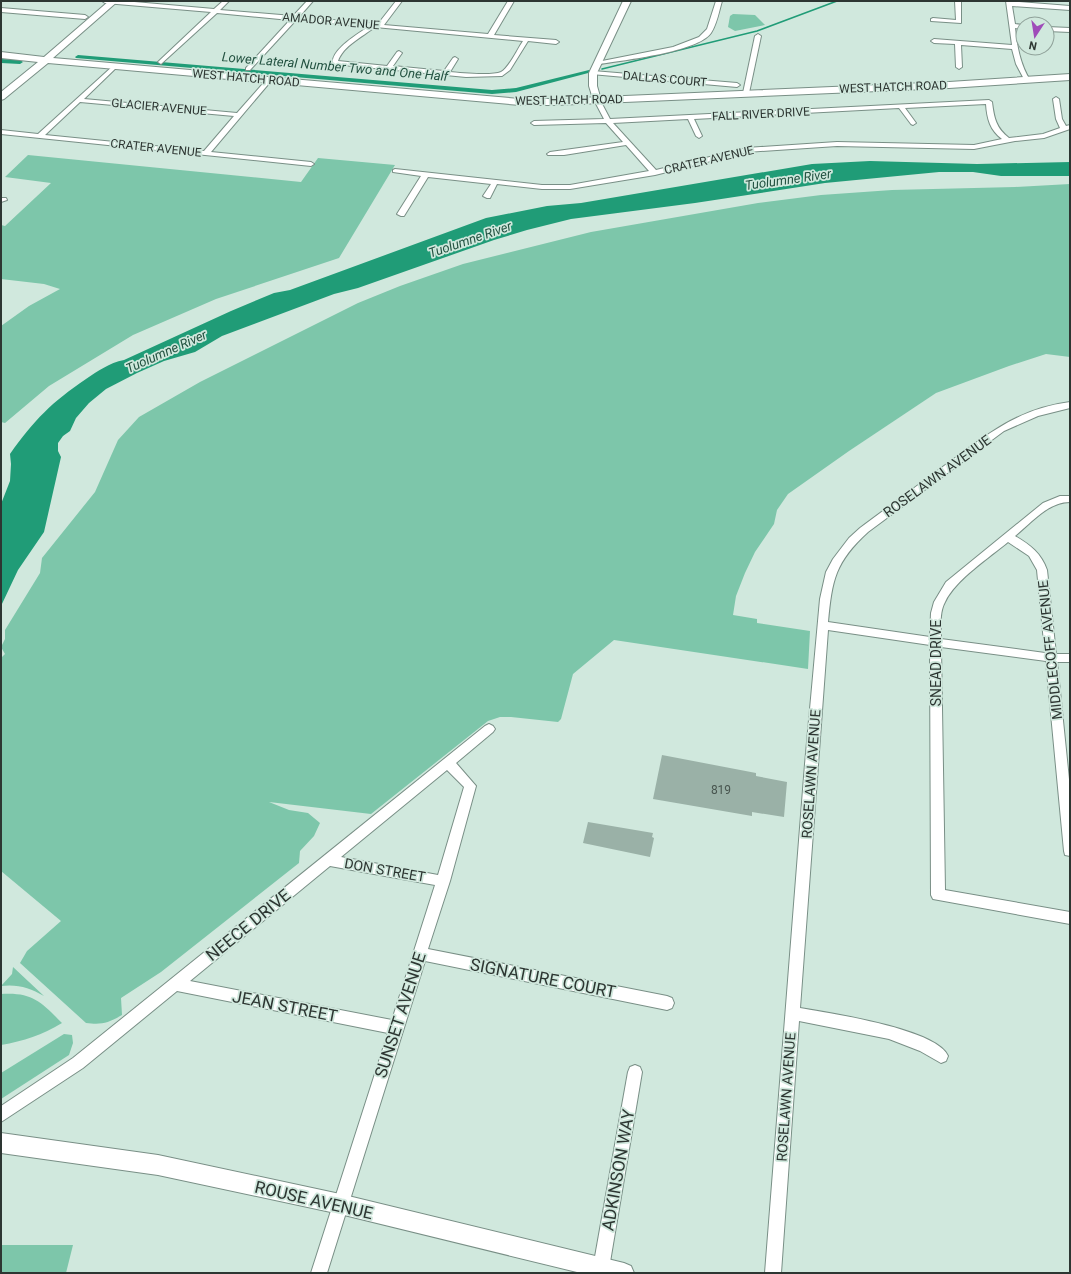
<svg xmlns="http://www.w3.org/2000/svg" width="1071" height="1274" viewBox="0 0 1071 1274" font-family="Roboto,sans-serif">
<rect width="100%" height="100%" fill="#d0e8dd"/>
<g fill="#7dc6aa">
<polygon points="733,14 755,15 765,25 735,31 728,27 730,16"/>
<polygon points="28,155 301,182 318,158 395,165 339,258 216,299 133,335 49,386 5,423 1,422 1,326 29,306 60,289 44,284 1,279 1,225 5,226 51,183 5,177"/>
<path d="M1070 184V357L1046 354 1009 366 936 393 849 451 788 494 777 510 774 524 755 552 745 573 736 596 733 615 757 619V623L810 631 808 669 614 640 573 674 561 719 558 722 511 717H500L488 721 371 814 269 802 289 810 308 813 320 823 314 836 300 851 299 863 161 972 121 998 122 1015C108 1023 102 1025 86 1023L20 963 27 951 61 921 1 871V658L5 654 1 647 5 639V630L40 573 42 558 95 492 118 440 139 417 200 382 358 303 400 286 463 264 591 232 758 203 821 195 892 190 1015 187Z"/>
<path d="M13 967 44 996C30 988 18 984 1 986L12 974Z"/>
<path d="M1 994C33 992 41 1002 62 1023 42 1035 24 1041 1 1045Z"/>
<polygon points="64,1034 72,1035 73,1043 69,1055 1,1099 1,1073"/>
<polygon points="1,1245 73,1245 66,1273 1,1273"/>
</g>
<path fill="#209c77" d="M870 161 977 164 1070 162V176H1001L973 172H939L825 183 695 203 571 219 527 230 494 240 358 288 334 294 222 336 195 352 164 361 137 373 106 389 89 403 76 418 70 431 63 436 58 443V451L61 457 44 532 18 570 1 606V504L10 481 11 464 10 454C34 420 52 402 86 379 98 371 109 363 124 360L231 311 274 293 290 290 486 218 547 206 581 203 812 164Z"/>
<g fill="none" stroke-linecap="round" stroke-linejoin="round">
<polyline stroke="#209c77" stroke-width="1.5" points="602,69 757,31 837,1"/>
<g fill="#209c77" fill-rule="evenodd">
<polygon points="78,55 492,90 516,88 589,70 592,72 516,92 492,94 76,58 75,57"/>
<polygon points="1,59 20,60 23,62 20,64 1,63"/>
</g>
</g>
<g fill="#9ab1a7">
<polygon points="662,755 756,773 756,776 787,782 784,817 752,812 752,816 653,799"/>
<polygon points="588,822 653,833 652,837 654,838 650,857 583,843"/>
</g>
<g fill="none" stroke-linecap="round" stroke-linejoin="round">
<defs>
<g id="minor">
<path d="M102 1H123L214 9 223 1H229L220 10 293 16 307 1H313L299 17 378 24 396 1H402L384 25 488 34 508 1H514L494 35 556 40 559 42 556 44 528 41 510 70 502 76 466 77 333 64C330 50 358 34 368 27L296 20 250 70H246V68L290 20 217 13 161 64 158 62 159 61 211 12 105 3ZM375 27 523 41C518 48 509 68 501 72 492 76 460 73 450 72L458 59 455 57 453 58 444 71 393 66 402 53 399 51 397 52 387 66 338 61C343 46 362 37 375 27Z"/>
<path d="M716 1H722C719 11 717 24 711 33 698 52 624 60 600 64L597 62 673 47 699 37 707 29Z"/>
<polygon points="955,1 961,1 961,23 931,21 931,19 933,18 956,20"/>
<path d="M1006 1 1070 6V10L1012 6 1015 24 1023 25V29L1015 28C1017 46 1020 64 1030 80L1029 81H1025L1016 64 1012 49 961 45 962 67 959 69 956 67 955 44 934 43 931 41 934 39 1012 45Z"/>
<polygon points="1,8 85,15 88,17 85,19 1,12"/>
<polygon points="1047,27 1070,28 1070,32 1047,31"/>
<polygon points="758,34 761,36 749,93 746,95 743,93 755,36"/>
<path d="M114 65 117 67 116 68 84 99 237 113 267 79H271V81L211 152 311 162 314 164 311 166 1 134V130L38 134ZM80 102 234 116 204 151 45 135Z"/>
<polygon points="593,71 737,83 740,85 737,87 591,74 590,73"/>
<path d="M1056 97 1059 99 1062 119 1066 126 1070 125V129L1044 138 1015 141 974 149 837 146 747 152 655 175 570 189H542L497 184 490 198H487L483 196 491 184 428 177 404 216H401L397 214 421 176 393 172V170L395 169 542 185H570L649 171 626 145 564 155H548L547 154 550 152 623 142 606 123 534 125 531 123 534 121 604 119 594 100 597 98 600 100 610 119 989 100 992 102C994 118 996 128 1009 138L1043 134 1060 128 1056 119 1053 99ZM986 104C987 119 990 130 1002 139L974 145 837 142 747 148 656 170 613 123 688 119 696 136 699 138 702 136 694 119 899 108 911 124 913 125 916 123 905 108Z"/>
<polygon points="1,198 6,198 7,200 1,202"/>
<path d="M1070 402V408L1038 416 1004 431 868 532C835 562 832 580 828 622L930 637 931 613 934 602 946 582 1043 503 1060 496H1070V502C1048 502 1031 523 1015 536 1030 545 1041 553 1047 570L1056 654H1070V662H1057L1070 789V856L1065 855 1064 851 1046 661 941 647 945 890 1070 912V924L933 899 931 895 930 645 828 630 800 1008C829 1013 937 1029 948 1056L946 1061 941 1063 920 1051 889 1039 799 1021 781 1273H765L805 764 820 599 826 572 833 559 849 538 860 528C888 507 916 487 944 466 986 436 1016 409 1070 402ZM1008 542 1029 556 1037 570 1045 653 941 639C941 627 939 613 945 602 955 580 990 557 1008 542Z"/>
<path d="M489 724 493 726 495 729 493 732 456 763 476 786 450 881 428 949 667 996 672 998 674 1003 672 1008 667 1010 425 961 327 1273H311L388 1033 177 991 83 1068 1 1122V1106L73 1058 485 726ZM447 770 464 787 438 875 341 857ZM330 866 435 885 392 1020 190 981Z"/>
<polygon points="635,1065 640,1067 642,1072 609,1268 607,1273 595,1273 593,1268 628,1072 630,1067"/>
</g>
<g id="tertiary">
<polygon points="623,1 631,1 597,73 597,86 601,100 600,102 594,102 589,86 589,73"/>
<polygon points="1,1133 158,1155 340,1194 624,1263 631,1266 634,1273 581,1273 340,1214 158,1175 1,1153"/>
</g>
<polygon id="secondary" points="109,1 118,1 53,58 520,99 555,99 949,82 1070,74 1070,80 949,88 555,105 520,105 48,63 4,99 1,100 1,92 38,62 1,58 1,52 44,57"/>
</defs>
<use href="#minor" stroke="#798f86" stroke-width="2"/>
<use href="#tertiary" stroke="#798f86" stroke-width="2"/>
<use href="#secondary" stroke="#798f86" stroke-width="2"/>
<use href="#minor" fill="#fff" fill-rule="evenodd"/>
<use href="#tertiary" fill="#fff" fill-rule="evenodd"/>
<use href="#secondary" fill="#fff" fill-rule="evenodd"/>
</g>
<g text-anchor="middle" stroke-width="3.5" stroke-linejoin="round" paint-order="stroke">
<g font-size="12" fill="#2d3632" stroke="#d0e8dd">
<text transform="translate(331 21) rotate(5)" y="4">AMADOR AVENUE</text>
<text transform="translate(246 78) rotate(5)" y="4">WEST HATCH ROAD</text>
<text transform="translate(665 79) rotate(5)" y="4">DALLAS COURT</text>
<text transform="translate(893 87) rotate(-2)" y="4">WEST HATCH ROAD</text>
<text transform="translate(569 100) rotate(-1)" y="4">WEST HATCH ROAD</text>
<text transform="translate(159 107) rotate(5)" y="4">GLACIER AVENUE</text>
<text transform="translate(761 114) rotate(-3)" y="4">FALL RIVER DRIVE</text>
<text transform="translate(156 148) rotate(6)" y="4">CRATER AVENUE</text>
<text transform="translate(709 160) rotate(-13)" y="4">CRATER AVENUE</text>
</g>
<g font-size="12" fill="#48554f">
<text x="721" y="794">819</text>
</g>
<g font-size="13" font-style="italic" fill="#235241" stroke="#d0e8dd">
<text transform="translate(335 66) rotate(5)" y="5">Lower Lateral Number Two and One Half</text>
<text transform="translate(788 179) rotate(-8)" y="5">Tuolumne River</text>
<text transform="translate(470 239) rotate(-19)" y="5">Tuolumne River</text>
<text transform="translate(166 351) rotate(-24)" y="5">Tuolumne River</text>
</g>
<g font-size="14" fill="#2d3632" stroke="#d0e8dd">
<text transform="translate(937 476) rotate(-36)" y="5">ROSELAWN AVENUE</text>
<text transform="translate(1050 650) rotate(-96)" y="5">MIDDLECOFF AVENUE</text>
<text transform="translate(936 663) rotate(-90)" y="5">SNEAD DRIVE</text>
<text transform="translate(811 774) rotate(-86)" y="5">ROSELAWN AVENUE</text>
<text transform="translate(385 870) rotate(10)" y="5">DON STREET</text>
<text transform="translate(786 1097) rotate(-86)" y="5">ROSELAWN AVENUE</text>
</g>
<g font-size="17" fill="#2d3632" stroke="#d0e8dd">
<text transform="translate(248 925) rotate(-39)" y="6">NEECE DRIVE</text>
<text transform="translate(543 978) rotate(11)" y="6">SIGNATURE COURT</text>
<text transform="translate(285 1006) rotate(11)" y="6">JEAN STREET</text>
<text transform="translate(400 1015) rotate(-72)" y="6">SUNSET AVENUE</text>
<text transform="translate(618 1170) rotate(-80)" y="6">ADKINSON WAY</text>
<text transform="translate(314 1200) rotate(13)" y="6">ROUSE AVENUE</text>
</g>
</g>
<rect width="1071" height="1274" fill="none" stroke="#2d3632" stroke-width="4"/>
<g transform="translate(1035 36) rotate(192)"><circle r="19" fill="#d0e8dd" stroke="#8fa199"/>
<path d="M0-3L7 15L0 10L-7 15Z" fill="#9f4bb9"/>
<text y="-6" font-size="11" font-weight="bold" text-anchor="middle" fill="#2d3632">N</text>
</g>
</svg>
